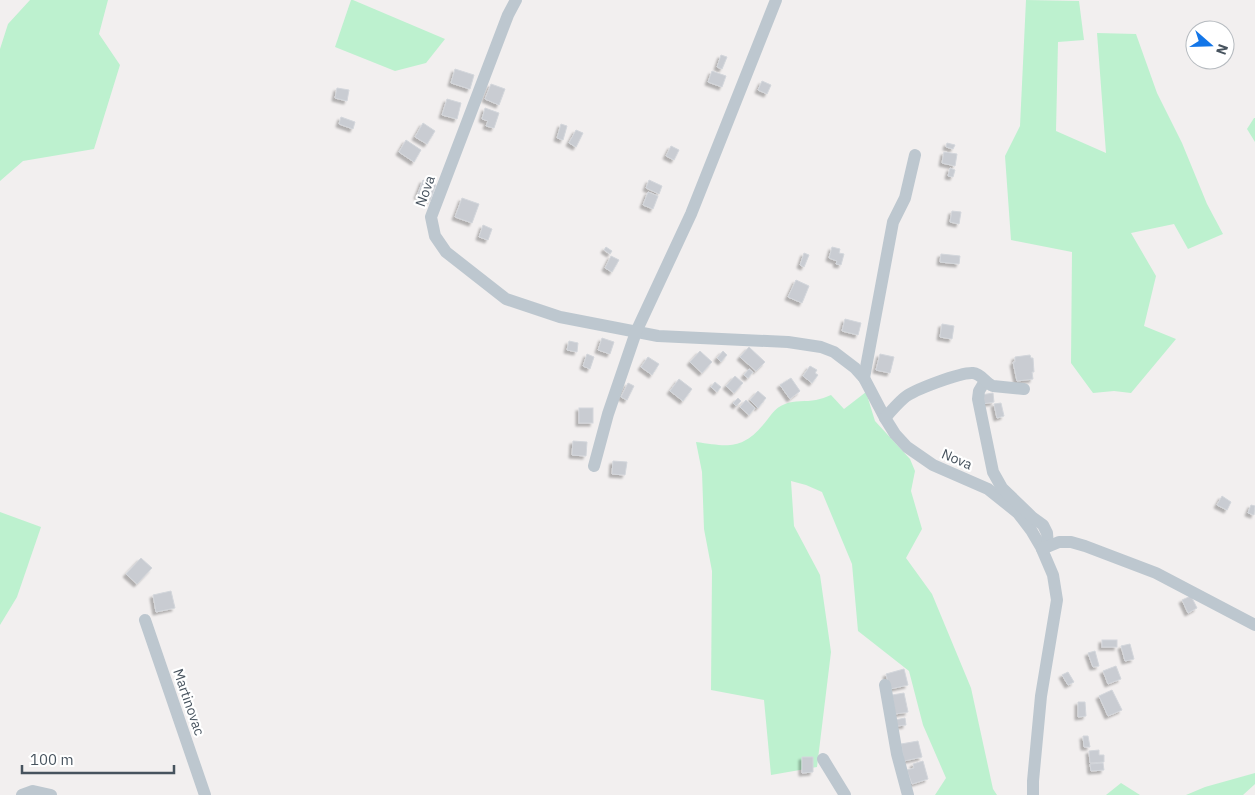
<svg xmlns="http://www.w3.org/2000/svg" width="1255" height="795" viewBox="0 0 1255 795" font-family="'IBM Plex Sans',sans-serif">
<defs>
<filter id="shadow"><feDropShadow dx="-3" dy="3" stdDeviation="1" flood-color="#0004"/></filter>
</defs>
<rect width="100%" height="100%" fill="#f2efef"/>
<g fill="#bdf1cf">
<polygon points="30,0 108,0 99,34 120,65 94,149 23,161 0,181 0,49 8,24"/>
<polygon points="351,0 353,0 445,39 426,63 395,71 335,47"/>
<polygon points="1026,0 1079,1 1084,40 1058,42 1056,131 1106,153 1097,33 1136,34 1157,93 1182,143 1207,204 1223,234 1188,249 1174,224 1131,233 1156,276 1144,326 1176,339 1131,393 1114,391 1093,393 1071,363 1072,252 1011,240 1005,156 1020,126"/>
<polygon points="1254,118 1255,118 1255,142 1247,129"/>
<path d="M866 392 875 421 910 459 915 471 911 491 922 529 906 558 932 594 971 688 993 789 997 795H935L946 778 923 725 909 671 858 631 852 564 822 492 806 485 791 481 794 526 820 575 831 652 817 767 771 775 764 700 711 690 712 571 704 529 702 472 696 442C726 446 741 451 763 425 770 417 774 408 785 404 794 400 806 402 816 400 821 399 826 397 831 395L844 409Z"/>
<polygon points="0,512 41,527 17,597 0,625"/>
<polygon points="1255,773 1255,784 1243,795 1186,795 1205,787"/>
<polygon points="1121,783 1140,795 1106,795"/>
</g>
<g fill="#c9ccd2" stroke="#d3d6db" filter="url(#shadow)">
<polygon points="721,55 727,57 722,69 717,67"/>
<polygon points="455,69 474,75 470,89 451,83"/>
<polygon points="712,71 726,76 722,87 708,82"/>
<polygon points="762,81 771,85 767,94 758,90"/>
<polygon points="491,84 505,89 499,105 485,99"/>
<polygon points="337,88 349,90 347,101 335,98"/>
<polygon points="447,99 461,103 457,119 442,115"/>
<polygon points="485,108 499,113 494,128 486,126 488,121 482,119"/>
<polygon points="341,117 355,122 353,129 339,124"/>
<polygon points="423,123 435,131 427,144 415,137"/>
<polygon points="561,124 567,126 563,140 557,138"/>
<polygon points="576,130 583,133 576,147 569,143"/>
<polygon points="406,140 421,150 414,162 399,152"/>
<polygon points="947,143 955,145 953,149 946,147"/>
<polygon points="671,146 679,150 674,160 666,156"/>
<polygon points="944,152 957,154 955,166 942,163"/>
<polygon points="950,168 955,170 953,177 948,176"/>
<polygon points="423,180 436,185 430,201 417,196"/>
<polygon points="649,180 662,186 659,194 646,188"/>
<polygon points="648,192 658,196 653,209 643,205"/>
<polygon points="462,198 479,204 472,223 455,217"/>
<polygon points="952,211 961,212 959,224 950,222"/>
<polygon points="483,225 492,229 488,240 479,237"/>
<polygon points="606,247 612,251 610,254 604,250"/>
<polygon points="832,247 840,249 839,253 844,254 841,265 836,264 837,261 829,258"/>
<polygon points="804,253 809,255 804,267 800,265"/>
<polygon points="941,254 960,256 959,264 940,262"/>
<polygon points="611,256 619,260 612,272 605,268"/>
<polygon points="796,280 809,286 802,303 788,297"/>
<polygon points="845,319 861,323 858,335 842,331"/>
<polygon points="942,324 954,326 952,339 940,337"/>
<polygon points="602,338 614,342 610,354 598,350"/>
<polygon points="569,341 578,343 577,352 567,350"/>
<polygon points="749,347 765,362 756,371 740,357"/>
<polygon points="700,351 712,362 702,373 690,362"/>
<polygon points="723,351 727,355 721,362 717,358"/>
<polygon points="587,354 594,357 590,369 583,366"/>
<polygon points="880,354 894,357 890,373 876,370"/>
<polygon points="1030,355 1031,358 1033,358 1034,372 1032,372 1033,379 1017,381 1013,362 1015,362 1015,357"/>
<polygon points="648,357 659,364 652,375 641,367"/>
<polygon points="810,366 817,370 815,373 818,375 812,383 803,376"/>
<polygon points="749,369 753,372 748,378 744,375"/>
<polygon points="735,376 743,383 734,393 726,386"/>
<polygon points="791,378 800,391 790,399 780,385"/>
<polygon points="679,379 692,389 683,401 670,391"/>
<polygon points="715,382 721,387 717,392 711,387"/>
<polygon points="628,383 634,386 627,400 621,397"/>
<polygon points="758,391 766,398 758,408 750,400"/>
<polygon points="993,393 994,402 982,404 981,395"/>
<polygon points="738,398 741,401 736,406 733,403"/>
<polygon points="746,400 755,408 749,415 740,407"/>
<polygon points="1001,403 1004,416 997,418 994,404"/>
<rect x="579" y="408" width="14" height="15"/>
<polygon points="573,441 587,442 586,456 572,455"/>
<polygon points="613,461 627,462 625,475 612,474"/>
<polygon points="1222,496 1231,502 1227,510 1217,505"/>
<polygon points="1251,505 1255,506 1254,515 1248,513"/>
<polygon points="141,558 152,568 137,584 126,574"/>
<polygon points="171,591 175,608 156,612 153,595"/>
<polygon points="1191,596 1197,608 1188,613 1182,600"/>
<rect x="1102" y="640" width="15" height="7"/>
<polygon points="1130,644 1134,659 1125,661 1121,646"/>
<polygon points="1095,651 1099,666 1093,667 1088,653"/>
<polygon points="1116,666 1121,679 1108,684 1103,671"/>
<polygon points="904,669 908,685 890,689 886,674"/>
<polygon points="1068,672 1074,682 1068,685 1062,675"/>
<polygon points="1112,690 1122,710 1108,716 1099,696"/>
<polygon points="904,693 908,712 895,714 892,695"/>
<polygon points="1078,702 1085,702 1086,716 1078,717"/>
<polygon points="905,718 906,725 896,726 895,720"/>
<polygon points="1083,736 1088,736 1090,747 1084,747"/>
<polygon points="918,741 922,757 904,761 901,744"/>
<polygon points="1099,750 1099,755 1104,755 1104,762 1090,763 1089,751"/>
<polygon points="802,757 813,757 813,772 802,773"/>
<polygon points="923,761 928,779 912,784 907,770 914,768 913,764"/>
<polygon points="1103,763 1104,770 1091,771 1090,764"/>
</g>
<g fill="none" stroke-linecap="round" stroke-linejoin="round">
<g stroke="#bdc7cf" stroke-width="12">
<polyline points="516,0 508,15 431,217 435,236 446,252 506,299 560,317 658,336 788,342 821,347 834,352 855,368 864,378 885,418 895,434 907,447 933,465 988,489 1018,513 1031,530 1041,547 1053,575 1057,600 1041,696 1033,781 1033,795"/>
<polyline points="864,378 893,222 905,198 915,155"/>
<polyline points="985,381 979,391 978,399 993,472 1002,488 1032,517 1043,525 1047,533 1048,546"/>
<path d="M885 418C891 411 897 404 904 398 913 390 961 372 973 373 982 374 985 383 993 386L1024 389"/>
<polyline points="594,466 608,414 636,332 691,214 776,0"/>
<polyline points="1042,549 1059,542 1071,542 1085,546 1156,573 1255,625"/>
<polyline points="145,620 205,795"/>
<polyline points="885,685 897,754 908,795"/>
<polyline points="823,759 845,795"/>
<polyline points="22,795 33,791 51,795"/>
</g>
</g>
<g text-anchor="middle" stroke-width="4.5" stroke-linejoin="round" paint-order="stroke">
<g font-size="14" fill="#47535e" stroke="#fff">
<text transform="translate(425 191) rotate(-70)" y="5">Nova</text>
<text transform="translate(957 459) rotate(23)" y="5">Nova</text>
<text transform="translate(189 702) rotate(71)" y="5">Martinovac</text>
</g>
</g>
<g transform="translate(1210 45) rotate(110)"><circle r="24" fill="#ffffff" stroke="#b5babf"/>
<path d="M0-4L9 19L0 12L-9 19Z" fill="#1376e8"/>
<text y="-8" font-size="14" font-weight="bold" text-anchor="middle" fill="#47535e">N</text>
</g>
<path d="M22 765v8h152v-8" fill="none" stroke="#47535e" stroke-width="2.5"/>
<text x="30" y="765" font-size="15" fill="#47535e" stroke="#ffffff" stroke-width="4" paint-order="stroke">100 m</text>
</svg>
